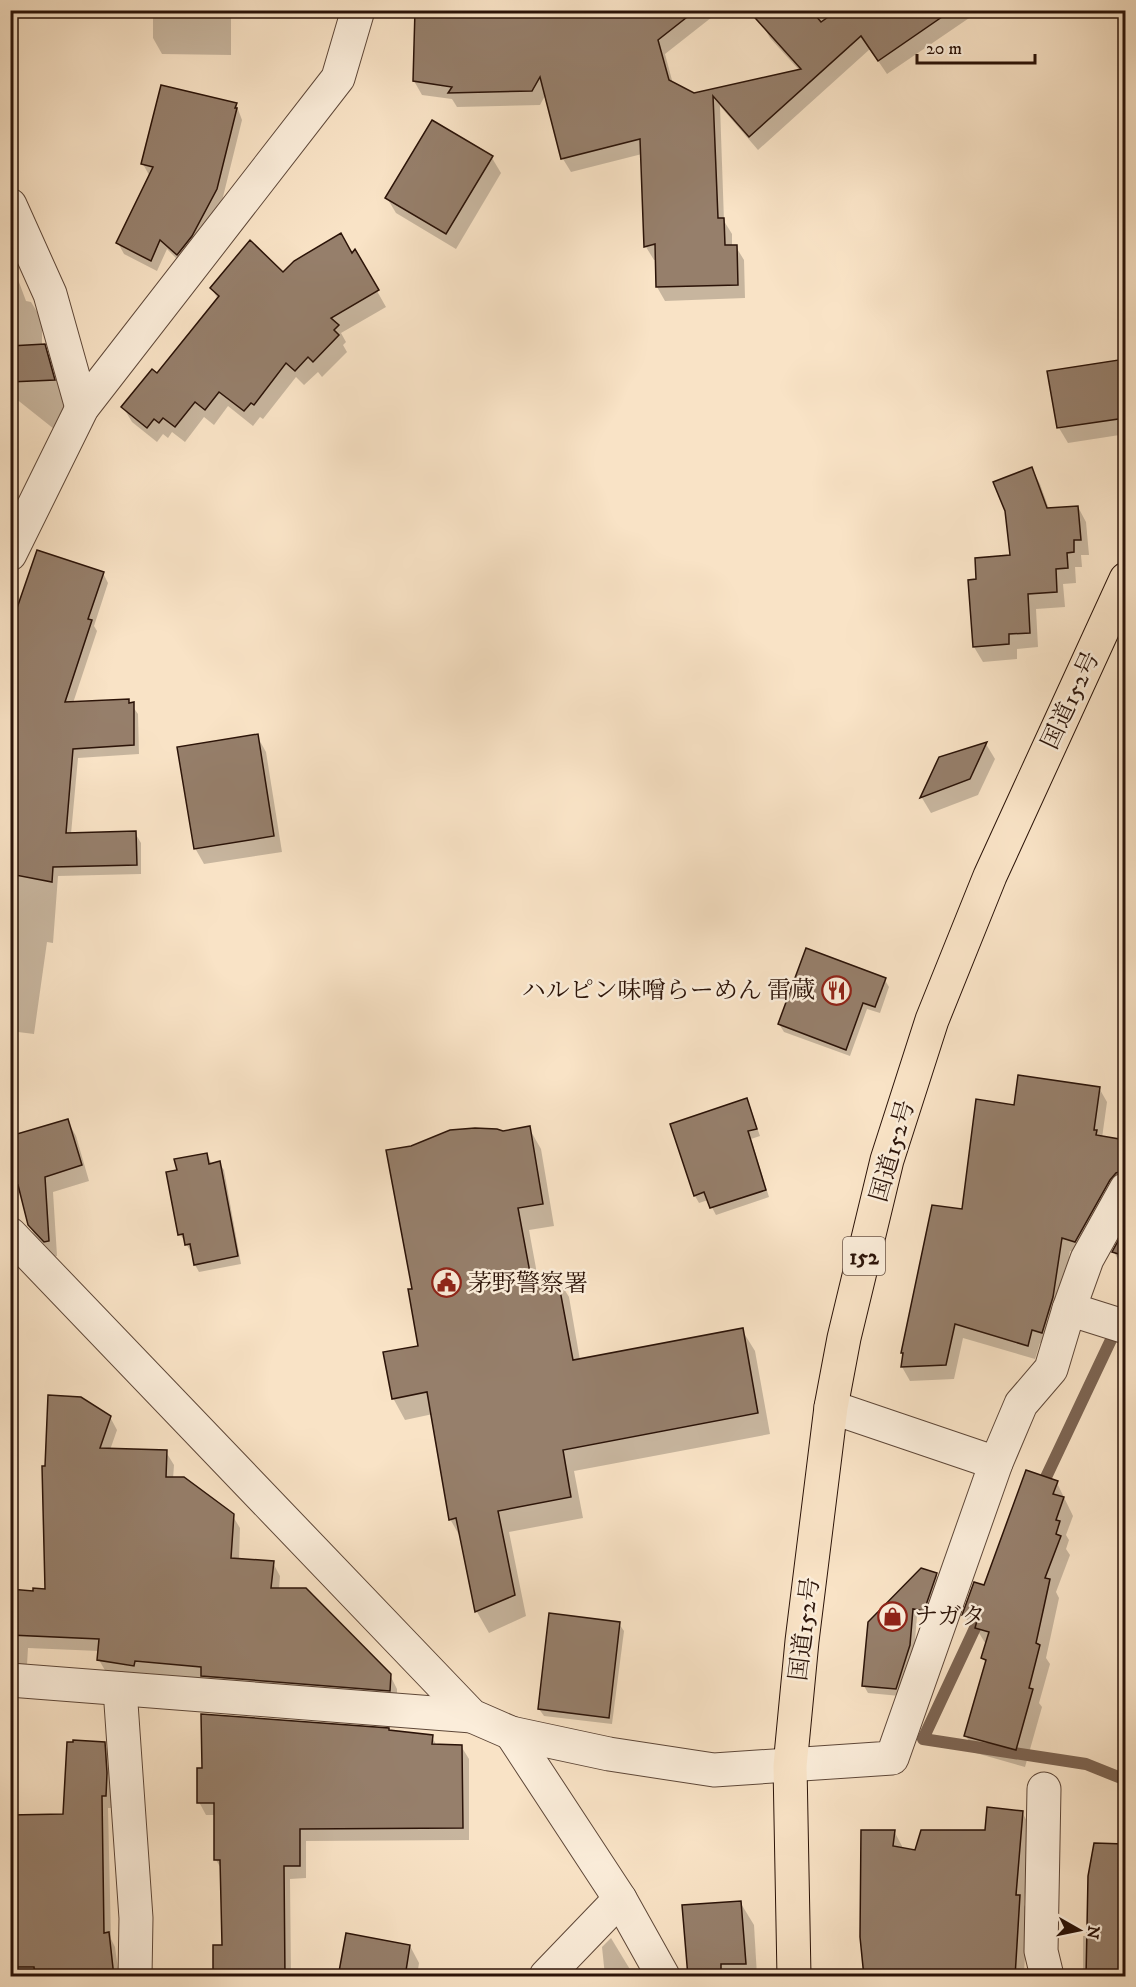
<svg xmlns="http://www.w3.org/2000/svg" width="1136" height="1987" viewBox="0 0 1136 1987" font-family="'IM FELL DW Pica','Noto Serif JP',serif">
<rect width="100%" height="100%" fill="#f9e3c6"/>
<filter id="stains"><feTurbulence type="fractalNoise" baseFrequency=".00333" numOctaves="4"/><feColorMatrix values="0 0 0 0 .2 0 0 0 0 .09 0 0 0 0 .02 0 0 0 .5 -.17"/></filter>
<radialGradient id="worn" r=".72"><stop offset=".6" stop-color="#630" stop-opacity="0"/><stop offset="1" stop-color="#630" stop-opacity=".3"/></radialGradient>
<g fill="#0003">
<polygon points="153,10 231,10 231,55 162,54 153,38"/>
<polygon points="637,10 721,10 665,54 673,84 694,94 800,71 770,38 762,24 777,10 973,10 975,14 887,74 870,49 758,150 720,106 724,221 732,234 732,247 736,247 744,260 745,298 665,301 657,287 657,260 654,260 646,247 642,154 571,172 563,159 546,94 540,105 457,107 452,99 422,95 414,81"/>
<polygon points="236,104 242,120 222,201 183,265 167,249 157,271 124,254 118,243 149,175 143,164"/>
<polygon points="492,158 501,173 456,249 396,213 387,198"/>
<polygon points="355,252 386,307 341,333 346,342 343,345 347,352 322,377 318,372 304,385 296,377 263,419 260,417 253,426 228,406 214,425 204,417 185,442 172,432 168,438 163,434 157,442 132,422 123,407 157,375 218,299 211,288 283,274 352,256"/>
<polygon points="10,258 26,301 31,302 39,315 42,326 42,346 52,359 67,413 54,429 10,394"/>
<polygon points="1126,360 1126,434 1068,443 1059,428 1049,372"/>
<polygon points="1031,468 1040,484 1049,509 1078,507 1086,522 1089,555 1081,555 1082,567 1075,567 1076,583 1063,584 1065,607 1036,609 1038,647 1017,649 1017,659 983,662 974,647 978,580 1011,557"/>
<polygon points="103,573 108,583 94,626 97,631 73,703 128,700 138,714 139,754 78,758 71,834 135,833 141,843 141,874 58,876 53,943 47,942 34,1034 10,1031 10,608 18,610"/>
<polygon points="257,736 266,752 282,852 204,864 195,848"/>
<polygon points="986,744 995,759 978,795 931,813 922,798 940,758"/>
<polygon points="885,980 889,987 880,1013 867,1009 850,1056 784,1032 779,1024"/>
<polygon points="1099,1088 1107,1102 1102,1138 1118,1144 1126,1157 1122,1189 1083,1255 1070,1251 1061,1312 1050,1346 1040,1343 1035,1359 963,1338 954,1379 910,1381 902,1367 963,1211 1015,1106"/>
<polygon points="747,1099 760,1136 751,1139 769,1197 716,1215 708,1200 699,1203 695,1196"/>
<polygon points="67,1120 76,1136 89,1181 53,1192 57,1256 54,1257 38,1241 29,1225 22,1196 16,1185"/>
<polygon points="529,1128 541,1149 554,1226 529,1230 538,1279 556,1276 569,1297 580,1360 742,1330 755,1351 770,1434 574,1471 583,1518 509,1532 526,1616 489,1633 477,1612 462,1540 450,1519 433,1414 405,1420 393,1398 420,1347 414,1290 503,1132"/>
<polygon points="207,1154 212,1165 219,1163 224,1170 241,1264 199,1272 195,1265 193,1251 191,1252 180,1234 179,1171"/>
<polygon points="1126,1232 1126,1266 1121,1265 1114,1252"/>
<polygon points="110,1417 117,1430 110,1450 166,1452 174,1465 173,1479 232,1515 240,1528 239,1560 273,1563 280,1576 279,1590 390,1675 397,1689 397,1703 210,1689 205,1679 142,1673 141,1678 106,1672 99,1660 99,1651 28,1648 27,1665 10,1664 10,1590 34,1592 46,1590"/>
<polygon points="1057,1483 1073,1516 1066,1535 1069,1540 1066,1549 1070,1555 1056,1592 1059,1598 1046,1658 1050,1664 1039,1703 1042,1707 1025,1767 976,1753 966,1736 987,1664 983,1658 987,1646 979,1633 974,1632 964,1615"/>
<polygon points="936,1574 941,1582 928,1618 917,1616 914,1653 900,1696 868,1693 864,1686 870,1622"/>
<polygon points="619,1624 624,1631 612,1724 544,1716 539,1709"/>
<polygon points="389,1732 432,1737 437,1746 461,1746 469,1759 469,1840 306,1841 306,1878 290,1879 291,1976 215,1976 223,1946 222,1870 216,1860 216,1815 206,1815 199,1802"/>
<polygon points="104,1743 111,1756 112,1808 108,1808 111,1939 115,1947 119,1976 10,1976 10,1816 64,1816"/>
<polygon points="1022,1812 1030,1827 1024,1905 1028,1912 1024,1972 1027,1976 866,1976 894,1831 902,1846 902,1849 916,1852 986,1831"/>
<polygon points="1095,1844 1126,1845 1126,1976 1083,1976 1083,1936 1088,1936"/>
<polygon points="740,1902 754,1925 757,1976 697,1976"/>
<polygon points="611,1938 634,1976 605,1976 602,1947"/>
<polygon points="410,1946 419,1963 417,1976 339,1976"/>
</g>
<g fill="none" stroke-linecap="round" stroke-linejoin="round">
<g stroke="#7d6553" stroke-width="12">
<polyline points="1039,1492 1126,1308"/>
<polyline points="982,1613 923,1739 1086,1764 1126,1780"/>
</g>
</g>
<g fill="#967f6b" stroke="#2b1308" stroke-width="1.5">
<polygon points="415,10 696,10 658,40 669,80 694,93 801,69 748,10 811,10 821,22 838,10 952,10 878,61 861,36 749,137 713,96 718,218 724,218 725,245 737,245 738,285 656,287 655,244 644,247 640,139 561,159 540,77 532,91 448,93 452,87 413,81"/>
<polygon points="161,85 237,103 235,108 237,108 217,189 192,236 177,255 160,240 151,261 116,243 153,167 141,164"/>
<polygon points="432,120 493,156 446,234 385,198"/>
<polygon points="341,233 352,253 355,249 379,290 331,318 339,325 334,330 339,335 313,362 308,357 295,371 286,363 254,405 251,403 244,411 219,392 205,410 195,402 175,427 163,418 159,423 154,419 147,428 121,407 152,369 157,373 219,296 210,288 250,240 283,272 294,261"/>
<polygon points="45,344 55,380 10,382 10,346"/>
<polygon points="1125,359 1125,418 1057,428 1047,371"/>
<polygon points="1032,467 1047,508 1078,506 1081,540 1074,540 1074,552 1067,553 1068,568 1056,569 1057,592 1028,594 1030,633 1009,634 1009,644 973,647 968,580 976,579 975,558 1010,555 1005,511 993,482"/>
<polygon points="37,550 104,572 88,619 92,620 65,702 129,699 129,703 134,702 134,745 73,749 66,833 136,831 137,865 53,867 52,882 10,874 10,606 17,608"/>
<polygon points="258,734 274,836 194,849 177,747"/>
<polygon points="987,742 970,779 920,798 939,757"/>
<polygon points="806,948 886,978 875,1007 863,1003 846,1050 778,1024"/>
<polygon points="1018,1075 1100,1087 1094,1130 1097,1130 1096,1135 1125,1140 1125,1170 1116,1173 1110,1180 1075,1242 1062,1238 1053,1297 1042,1333 1032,1330 1028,1346 955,1324 946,1365 901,1367 903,1353 901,1353 932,1205 962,1209 976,1099 1014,1105"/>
<polygon points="747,1098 757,1129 748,1131 766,1190 710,1208 704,1192 694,1196 670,1124"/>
<polygon points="68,1119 82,1165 45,1177 49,1241 44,1242 28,1225 18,1185 10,1187 10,1136"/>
<polygon points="530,1126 543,1204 518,1208 531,1278 557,1274 573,1360 743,1328 758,1413 563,1450 571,1497 498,1511 515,1595 475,1612 456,1518 449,1520 427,1392 392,1399 383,1352 418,1346 408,1289 412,1289 386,1150 411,1146 450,1130 475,1128 497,1129 503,1131"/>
<polygon points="207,1153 209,1164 220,1161 238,1256 194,1265 190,1244 185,1245 183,1234 178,1235 166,1172 177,1170 174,1159"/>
<polygon points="1125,1228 1125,1256 1112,1252"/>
<polygon points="48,1395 81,1397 111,1416 100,1448 167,1450 166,1477 184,1477 234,1514 231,1558 274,1561 271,1588 306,1588 391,1674 390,1691 201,1676 201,1667 135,1661 134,1666 97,1660 99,1639 10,1635 10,1589 33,1591 33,1588 45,1589 42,1466 45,1466"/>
<polygon points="1026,1470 1058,1481 1053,1494 1064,1497 1056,1520 1060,1521 1056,1534 1061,1536 1045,1578 1050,1579 1036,1643 1040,1645 1029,1688 1033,1689 1016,1750 964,1736 986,1660 981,1658 989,1632 975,1628 978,1617 962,1615 974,1582 984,1585"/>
<polygon points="921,1568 937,1573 924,1611 913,1609 910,1645 896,1689 862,1686 868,1622"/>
<polygon points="549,1613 620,1622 609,1718 538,1709"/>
<polygon points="201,1714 389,1728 389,1730 433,1735 432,1744 462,1745 463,1828 300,1829 300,1866 284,1866 285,1977 213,1977 213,1945 222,1945 220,1860 214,1860 214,1803 197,1803 197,1768 202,1768"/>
<polygon points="73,1740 105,1742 107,1773 106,1796 102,1796 104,1933 109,1932 114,1977 35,1977 34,1967 10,1967 10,1815 63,1814 67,1742 73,1742"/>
<polygon points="987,1807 1023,1811 1016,1895 1020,1895 1015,1977 864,1977 860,1937 861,1830 895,1830 893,1846 915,1850 921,1830 985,1830"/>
<polygon points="1094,1843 1125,1844 1125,1977 1086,1977 1088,1876"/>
<polygon points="741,1901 746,1964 721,1964 721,1977 688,1977 682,1905"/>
<polygon points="346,1933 410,1945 405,1977 338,1977"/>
</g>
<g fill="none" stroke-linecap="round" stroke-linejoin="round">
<defs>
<g id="minor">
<polyline points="10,205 50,294 82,408"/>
<polyline points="10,554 82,408 338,78 358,10"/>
<polyline points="10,1234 472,1716 511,1733 609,1754 714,1770 892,1758 996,1463 1021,1404 1051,1369 1069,1309 1087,1259 1126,1189"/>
<polyline points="1069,1309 1126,1327"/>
<polyline points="831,1407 996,1463"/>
<polyline points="10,1680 472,1716"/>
<polyline points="120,1689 136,1918 135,1976"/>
<polyline points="511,1733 620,1899 663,1976"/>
<polyline points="1044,1789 1041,1951 1047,1976"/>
<polyline points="546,1976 620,1899"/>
</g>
<polyline id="highway" points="794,1976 790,1766 802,1641 831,1407 844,1338 887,1160 932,1020 990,876 1126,579"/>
</defs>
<use href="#minor" stroke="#5e4738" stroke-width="35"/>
<use href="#highway" stroke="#2b1308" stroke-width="35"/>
<use href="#minor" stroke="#fbedda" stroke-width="33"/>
<use href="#highway" stroke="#f9e3c6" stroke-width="33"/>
</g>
<defs>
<symbol id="restaurant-ring" viewBox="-11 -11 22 22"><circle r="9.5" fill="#fbedda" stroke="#8f2418" stroke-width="1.5"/><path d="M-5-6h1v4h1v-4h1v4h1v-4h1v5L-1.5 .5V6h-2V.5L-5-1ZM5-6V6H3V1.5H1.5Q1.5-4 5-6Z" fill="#8f2418"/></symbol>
<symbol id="civic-ring" viewBox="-11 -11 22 22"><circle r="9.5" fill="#fbedda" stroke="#8f2418" stroke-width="1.5"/><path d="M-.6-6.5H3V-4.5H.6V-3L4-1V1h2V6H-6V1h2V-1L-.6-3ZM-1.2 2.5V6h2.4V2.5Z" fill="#8f2418"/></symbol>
<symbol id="shop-ring" viewBox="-11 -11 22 22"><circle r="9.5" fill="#fbedda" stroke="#8f2418" stroke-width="1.5"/><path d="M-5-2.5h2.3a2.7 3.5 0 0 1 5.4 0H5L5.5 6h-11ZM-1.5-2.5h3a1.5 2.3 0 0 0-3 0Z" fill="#8f2418"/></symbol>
</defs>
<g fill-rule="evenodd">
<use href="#restaurant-ring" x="820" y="974" width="33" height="33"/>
<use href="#civic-ring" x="430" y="1266" width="33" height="33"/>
<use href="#shop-ring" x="876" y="1600" width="33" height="33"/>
</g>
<g text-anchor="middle" stroke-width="5" stroke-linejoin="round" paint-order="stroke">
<rect fill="#fbedda" stroke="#695447" stroke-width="1.5" x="843" y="1237" width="42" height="38" rx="4.5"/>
<g font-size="22" font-weight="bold" fill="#2b1308">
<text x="864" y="1264">152</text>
</g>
<g font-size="24" fill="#2b1308" stroke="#fbedda">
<text transform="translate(1070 700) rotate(-65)" y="8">国道152号</text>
<text transform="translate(892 1151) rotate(-74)" y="8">国道152号</text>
<text transform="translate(804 1629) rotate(-83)" y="8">国道152号</text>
</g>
<g font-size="24" fill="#2b1308" stroke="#fbedda" text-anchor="start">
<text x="815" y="998" text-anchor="end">ハルピン味噌らーめん 雷蔵</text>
<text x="468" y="1291">茅野警察署</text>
<text x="914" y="1624">ナガタ</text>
</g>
</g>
<rect width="1136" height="1987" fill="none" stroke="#f9e3c6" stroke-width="36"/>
<rect x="12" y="12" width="1112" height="1963" fill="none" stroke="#2b1308" stroke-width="3"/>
<rect x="18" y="18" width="1100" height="1951" fill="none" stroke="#2b1308" stroke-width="1.5"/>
<g transform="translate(1079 1930) rotate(99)" stroke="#fbedda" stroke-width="4.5" paint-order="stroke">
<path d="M0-4.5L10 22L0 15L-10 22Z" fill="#2b1308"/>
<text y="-9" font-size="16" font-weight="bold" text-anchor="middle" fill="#2b1308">N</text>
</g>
<path d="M917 54v9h118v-9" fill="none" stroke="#2b1308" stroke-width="3"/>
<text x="926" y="54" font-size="18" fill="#2b1308" stroke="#fbedda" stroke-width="4.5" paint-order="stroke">20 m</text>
<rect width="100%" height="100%" filter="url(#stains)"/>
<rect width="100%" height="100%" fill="url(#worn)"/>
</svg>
